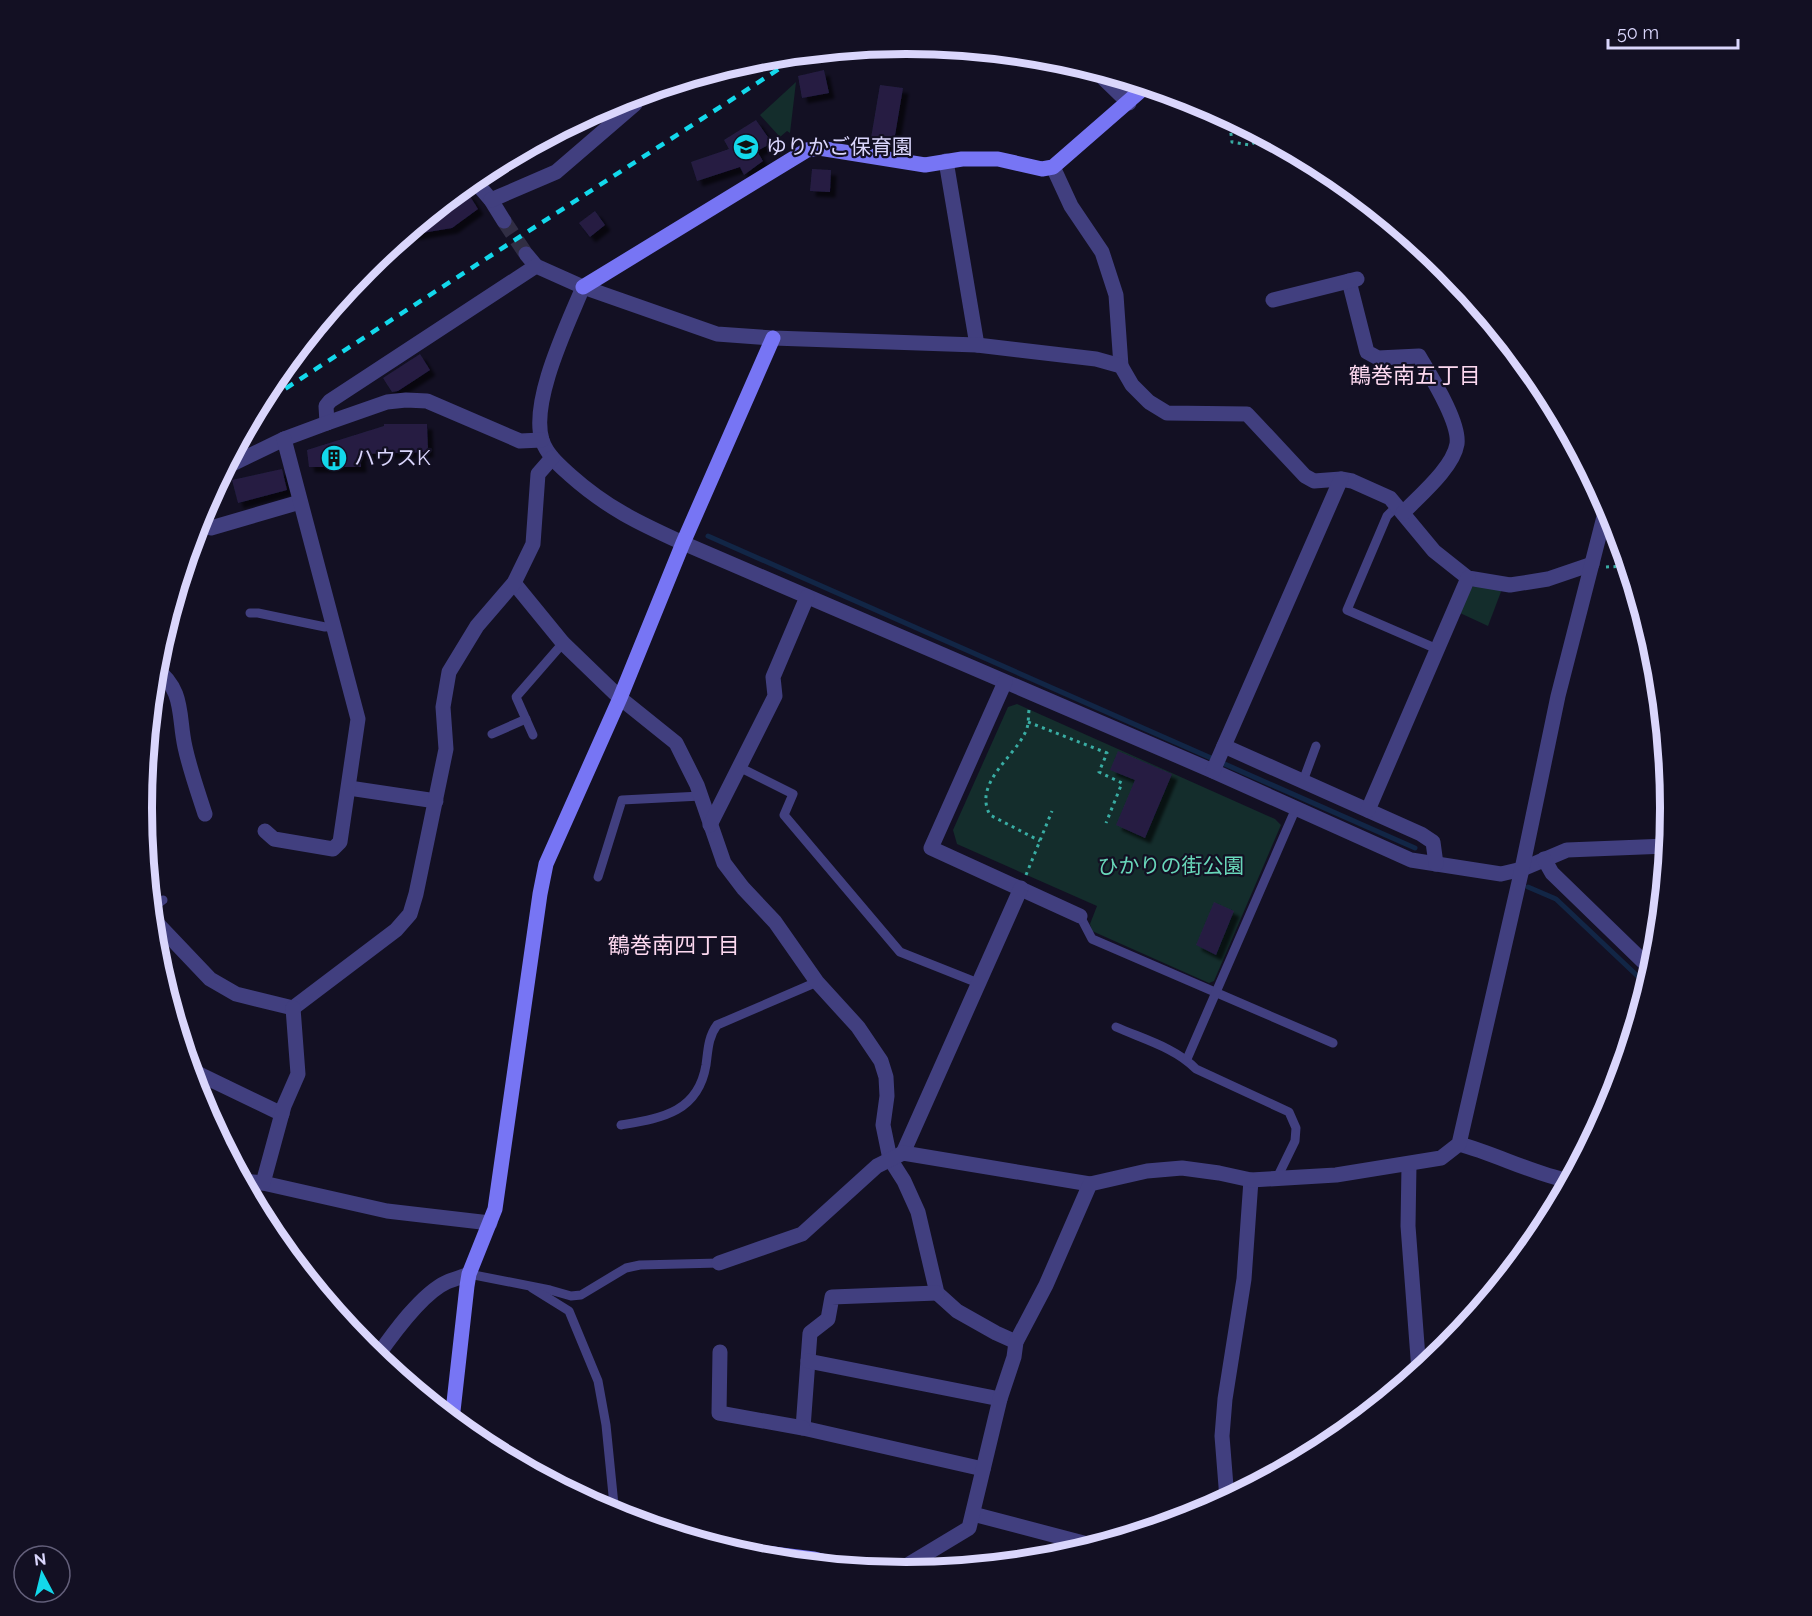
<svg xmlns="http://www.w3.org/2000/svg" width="1812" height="1616" viewBox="0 0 1812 1616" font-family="Raleway,'Noto Sans JP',sans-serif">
<defs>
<filter id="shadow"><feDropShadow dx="5.5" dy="5.5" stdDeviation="1.5" flood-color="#0009"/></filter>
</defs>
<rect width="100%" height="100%" fill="#131023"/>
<g fill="#142d2c">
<polygon points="796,82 790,133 787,131 780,137 760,115"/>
<polygon points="1230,118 1259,134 1250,138 1237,136"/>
<polygon points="1479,584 1502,589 1488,626 1460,613 1470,588"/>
<polygon points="1017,704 1275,819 1281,825 1214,981 1209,983 1092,931 1090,924 1097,906 957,844 953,830 1008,707"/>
</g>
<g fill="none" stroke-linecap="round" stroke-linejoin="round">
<g stroke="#122646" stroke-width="5">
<polyline points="708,536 1415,848"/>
<polyline points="1528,887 1556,899 1647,985"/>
</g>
</g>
<g fill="#251e43" filter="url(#shadow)">
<polygon points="824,70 829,93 802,98 798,76"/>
<polygon points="880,85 903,88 893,147 870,144"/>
<polygon points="756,120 772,143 757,151 763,161 744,175 740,167 697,181 691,162 729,149 724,140"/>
<polygon points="812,169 831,170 830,192 810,191"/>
<polygon points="468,193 478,209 452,228 404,236 454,195"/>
<polygon points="595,211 605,225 590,237 579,223"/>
<polygon points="420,354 430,370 398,391 392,392 383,378"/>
<polygon points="384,424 427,424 428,452 360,454 361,467 309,467 307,450 384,426"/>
<polygon points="282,469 287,490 238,503 232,480"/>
<polygon points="1118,751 1172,774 1145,838 1116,825 1135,780 1110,770"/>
<polygon points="1214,902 1234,911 1216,955 1196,945"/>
</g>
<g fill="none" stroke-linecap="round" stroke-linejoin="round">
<polyline stroke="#312e44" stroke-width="15" stroke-dasharray="15 8" stroke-linecap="butt" points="504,221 526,254"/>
<g stroke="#39ada4" stroke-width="3" stroke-dasharray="3 4.5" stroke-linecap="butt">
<polyline points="1229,118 1232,142 1250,145 1265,137"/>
<polyline points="1606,567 1628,566"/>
<path d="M1029 710C1028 718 1029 726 1025 733 1013 758 973 784 990 815L1040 841"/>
<polyline points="1028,722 1107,753 1099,772 1122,783 1106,823"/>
<polyline points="1026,875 1052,811"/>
</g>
<g stroke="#413f7f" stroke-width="9">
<polyline points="1397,506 1387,516 1347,610 1437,649"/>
<polyline points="250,613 258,613 325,627 335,626"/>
<polyline points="492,734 526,719"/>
<polyline points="533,735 516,697 563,643"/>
<polyline points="739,767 793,794 784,815 900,952 978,983"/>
<polyline points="1303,781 1316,746"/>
<polyline points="598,877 622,800 701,796"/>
<polyline points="151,909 163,900"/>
<polyline points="1080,916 1092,939 1333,1043"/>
<path d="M1116 1027C1143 1039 1176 1048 1196 1069L1289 1112 1296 1128 1295 1141 1277 1178"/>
<polyline points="1187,1059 1296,808"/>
<path d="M621 1125C661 1118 698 1113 706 1065 708 1051 708 1037 717 1025L817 982"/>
<polyline points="469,1274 550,1290 571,1296 581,1295 626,1268 640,1265 719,1263"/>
<polyline points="532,1288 569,1311 598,1381 606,1425 615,1515"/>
</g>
<g stroke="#413f7f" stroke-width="15">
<polyline points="1095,70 1129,103"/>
<polyline points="946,161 977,345"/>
<polyline points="1053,167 1071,206 1102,252 1116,295 1121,366"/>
<polyline points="473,179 491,200 504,221"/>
<polyline points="491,200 556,172 635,104 631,96"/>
<polyline points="526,254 536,266 583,287 717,334 773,338 977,345 1096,359 1121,366 1132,385 1149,402 1167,413 1247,414 1305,476 1314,481 1341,479 1352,481 1390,498 1434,551 1468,578 1510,585 1548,579 1592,564"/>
<path d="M1349 281 1367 352 1378 358 1419 356C1430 375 1460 422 1457 444 1453 468 1419 496 1403 513"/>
<path d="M583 287C568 324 530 401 542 440 547 455 559 465 570 475 607 508 639 523 683 543L1213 771 1411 860 1501 874 1522 869 1567 850 1667 846"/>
<polyline points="1273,300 1357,279"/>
<polyline points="327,423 326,406 330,401 536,266"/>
<polyline points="226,467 284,439 327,423 387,402 406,400 427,401 520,441 542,440"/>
<polyline points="211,528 300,502"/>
<polyline points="514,583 563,643 620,698 676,743 697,785 724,863 743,888 775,922 817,982 858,1027 881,1061 886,1077 887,1096 883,1125 890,1159 904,1181 918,1212 937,1293 957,1311 996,1333 1016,1342"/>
<path d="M155 668C185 690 178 716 185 747 190 770 198 792 205 814"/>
<polyline points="1005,682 931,848 1080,916"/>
<polyline points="1224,746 1421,834 1433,842 1436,864"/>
<polyline points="1213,771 1341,479"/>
<polyline points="349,788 436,801"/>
<polyline points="1368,810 1468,578"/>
<polyline points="710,825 775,696 773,677 807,597"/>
<polyline points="265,831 274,839 333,849 340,842 358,719 284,439"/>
<polyline points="1544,859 1552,873 1652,970"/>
<polyline points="152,918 210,979 236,994 293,1008"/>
<polyline points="293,1008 396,930 410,914 416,894 446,749 443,707 449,672 477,626 514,583 533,544 538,474 552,458"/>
<polyline points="189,1064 199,1074 282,1114"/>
<path d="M1459 1144C1496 1154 1531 1173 1569 1181"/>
<polyline points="903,1153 1021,888"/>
<polyline points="1409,1165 1408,1226 1419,1371"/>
<polyline points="243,1181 263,1183 387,1211 490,1223"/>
<polyline points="263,1183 284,1106 298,1074 293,1008"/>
<polyline points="719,1263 802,1234 877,1166 903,1153 1090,1184"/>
<polyline points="937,1293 832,1297 828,1319 810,1333 803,1428 983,1469"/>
<polyline points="720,1352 719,1413 803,1428"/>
<path d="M376 1358C392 1335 422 1293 447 1282 454 1279 462 1277 469 1274"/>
<polyline points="808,1361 1000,1399"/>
<polyline points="1227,1499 1222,1436 1225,1399 1244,1279 1251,1180"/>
<polyline points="973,1514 1095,1546"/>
<polyline points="896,1572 969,1528 1000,1399 1014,1357 1016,1342 1046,1285 1090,1184 1147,1171 1182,1168 1219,1173 1251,1180 1336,1175 1441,1158 1459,1144 1522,869 1558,696 1607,505"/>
</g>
<g stroke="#7775f4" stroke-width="15">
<polyline points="583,287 807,150 819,148 925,165 962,159 998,159 1042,169 1053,167 1146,86"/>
<polyline points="452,1420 467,1286 469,1274 495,1209 540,894 546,864 620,698 683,543 773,338"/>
<polyline points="724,1548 814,1559 841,1566"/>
</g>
<polyline stroke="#13d8eb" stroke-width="4.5" stroke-dasharray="9 8" stroke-linecap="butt" points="257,407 802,54"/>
</g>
<defs>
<symbol id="school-disc" viewBox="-11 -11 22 22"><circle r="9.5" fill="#13d8eb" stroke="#131023"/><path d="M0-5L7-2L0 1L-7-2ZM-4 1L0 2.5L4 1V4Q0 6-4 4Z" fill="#111"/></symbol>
<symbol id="building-disc" viewBox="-11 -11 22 22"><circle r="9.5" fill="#13d8eb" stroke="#131023"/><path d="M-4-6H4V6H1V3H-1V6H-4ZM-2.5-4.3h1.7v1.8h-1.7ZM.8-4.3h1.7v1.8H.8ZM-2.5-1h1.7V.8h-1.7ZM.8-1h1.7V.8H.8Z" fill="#111"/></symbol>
</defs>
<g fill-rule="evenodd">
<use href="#school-disc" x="731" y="132" width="30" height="30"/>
<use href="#building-disc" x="319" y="443" width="30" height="30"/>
</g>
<g text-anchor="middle" stroke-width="4.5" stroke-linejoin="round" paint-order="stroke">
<g font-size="21" fill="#dad6fc" stroke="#131023" text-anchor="start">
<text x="766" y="154">ゆりかご保育園</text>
<text x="354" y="465">ハウスK</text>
</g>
<g font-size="21" fill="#68d6b9" stroke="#131023">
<text x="1171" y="873">ひかりの街公園</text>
</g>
<g font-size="22" fill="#fcd8ef" stroke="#131023">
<text x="1415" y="383">鶴巻南五丁目</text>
<text x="674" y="953">鶴巻南四丁目</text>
</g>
</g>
<path d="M0 0H1812V1616H0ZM152 808a754 754 0 1 1 1508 0a754 754 0 1 1-1508 0Z" fill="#131023" fill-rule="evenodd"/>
<path fill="none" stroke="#dad6fc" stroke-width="8" d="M152 808a754 754 0 1 1 1508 0a754 754 0 1 1-1508 0Z"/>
<g transform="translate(42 1574) rotate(353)"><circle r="28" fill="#131023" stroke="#635f7a" stroke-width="1.5"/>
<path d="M0-4.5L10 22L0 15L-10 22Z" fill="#13d8eb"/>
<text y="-9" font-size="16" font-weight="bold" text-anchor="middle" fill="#dad6fc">N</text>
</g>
<path d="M1608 39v9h130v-9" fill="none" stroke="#dad6fc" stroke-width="3"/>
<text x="1617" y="39" font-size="18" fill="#dad6fc" stroke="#131023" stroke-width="4.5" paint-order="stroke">50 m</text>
</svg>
